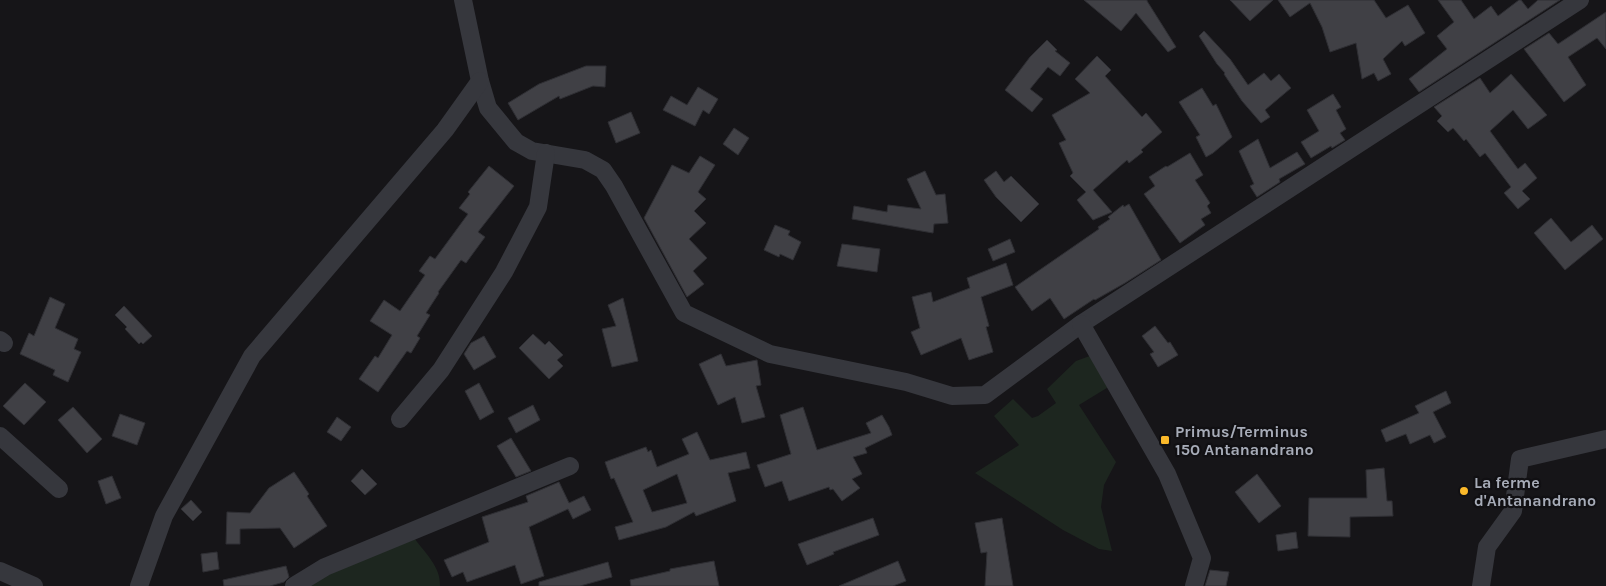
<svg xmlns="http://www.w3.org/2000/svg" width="1606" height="586" viewBox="0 0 1606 586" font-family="Karla,sans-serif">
<rect width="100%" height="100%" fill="#161518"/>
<g fill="#1d261f">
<polygon points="1098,353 1115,383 1079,405 1116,462 1104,485 1101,507 1112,551 1099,549 1063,530 975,473 1019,445 994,416 1013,399 1032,418 1038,416 1056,403 1047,389 1076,361"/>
<path d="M415 539C425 553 441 567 440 586H294Z"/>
</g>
<g fill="#404045" stroke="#2f2f34" fill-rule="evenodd">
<polygon points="1084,0 1147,0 1147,1 1176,47 1168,52 1136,13 1121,31"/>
<polygon points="1230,0 1273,0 1250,21"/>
<polygon points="1278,0 1374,0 1386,18 1408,5 1425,33 1405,46 1402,41 1383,59 1391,74 1378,81 1374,73 1362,79 1356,43 1330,52 1322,27 1310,3 1290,17"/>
<polygon points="1438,0 1461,0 1474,19 1491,6 1498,16 1519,0 1521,0 1528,9 1538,0 1560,0 1419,92 1409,79 1447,49 1437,36 1454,22"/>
<polygon points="1606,12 1606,49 1597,38 1568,57 1586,85 1564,102 1524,49 1549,33 1558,44"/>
<polygon points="1204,31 1230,59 1248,85 1264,73 1271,81 1279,74 1291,88 1265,110 1270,117 1261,123 1242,101 1224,74 1225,73 1217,64 1199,36"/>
<polygon points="1047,40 1057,50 1055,51 1070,63 1060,76 1048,67 1030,89 1043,99 1032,112 1005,90 1030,57"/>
<polygon points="1097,56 1111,70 1105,76 1142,117 1146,113 1162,132 1141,150 1143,152 1129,163 1127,160 1093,190 1112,212 1093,220 1077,200 1086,192 1070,176 1073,173 1059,143 1066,140 1052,115 1090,93 1075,79"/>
<polygon points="586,66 606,66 605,87 593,86 560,99 559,96 518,120 508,103 539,84"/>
<polygon points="1511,74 1547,115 1528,129 1513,110 1490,131 1518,169 1525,163 1537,178 1522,191 1530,199 1518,209 1504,193 1511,187 1485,153 1480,157 1466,139 1464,141 1453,128 1448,132 1437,121 1442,116 1434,107 1480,78 1490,93"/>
<polygon points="698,87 718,99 709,114 703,110 695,126 663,110 671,96 687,105"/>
<polygon points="1202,88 1213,106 1216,104 1232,137 1213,153 1206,157 1196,137 1200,135 1179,102"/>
<polygon points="1333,94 1341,107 1336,110 1346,129 1340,133 1345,140 1332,148 1331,146 1311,158 1301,142 1319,131 1307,110"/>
<polygon points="631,112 640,133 616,143 608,122"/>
<polygon points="734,128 749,138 738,155 723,144"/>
<polygon points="1258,139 1270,168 1297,152 1305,164 1279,179 1280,182 1257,197 1250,186 1254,184 1239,151"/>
<polygon points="1190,153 1203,175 1195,180 1210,203 1207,206 1211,213 1201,219 1205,225 1180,243 1144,194 1155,186 1149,177 1166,166 1167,167"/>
<polygon points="700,156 715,165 698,192 706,199 694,211 706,223 689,239 707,258 693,271 704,284 687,297 644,218 672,165 689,173"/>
<polygon points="489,166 514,186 478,232 485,237 466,263 461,260 438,292 439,293 426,313 430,315 417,336 420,338 411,353 407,351 378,392 359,379 375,356 378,358 392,335 370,321 384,300 400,311 425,275 419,271 430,256 435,259 468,214 459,208 470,194 468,192"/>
<polygon points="925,171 936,195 945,194 948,223 934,224 933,233 852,219 854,206 887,212 888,205 921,209 907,179"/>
<polygon points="996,171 1004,182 1011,176 1039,204 1021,222 996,197 984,180"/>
<polygon points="1129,204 1161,260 1125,283 1095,300 1094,299 1064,319 1050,298 1032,311 1015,287 1099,229 1098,227 1110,219 1108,217 1123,205 1124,207"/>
<polygon points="1551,218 1571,242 1592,225 1603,239 1565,270 1534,233"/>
<polygon points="775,225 790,231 788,235 801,242 793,260 780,254 779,257 764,250"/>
<polygon points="1010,239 1015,252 993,261 988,249"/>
<polygon points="842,244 880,249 877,272 837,266"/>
<polygon points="1006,263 1013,285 981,297 989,326 986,327 993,352 969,360 961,338 921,355 911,332 920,328 912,297 931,292 933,302 970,288 967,278"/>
<polygon points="50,297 65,304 55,328 78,339 74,349 81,352 68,382 53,375 55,370 20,354 29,333 34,336"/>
<polygon points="623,298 638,361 612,367 602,329 616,326 608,305"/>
<polygon points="124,306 152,336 143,344 141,342 139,344 125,329 127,327 115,315"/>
<polygon points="1155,326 1168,343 1170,342 1178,355 1158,367 1150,354 1154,352 1142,336"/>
<polygon points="533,334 545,345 549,341 563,355 557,360 563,366 549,379 519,348"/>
<polygon points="484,336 496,357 474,370 464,354 471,343"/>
<polygon points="721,354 726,366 757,360 761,385 756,386 765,417 742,423 735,397 718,405 699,364"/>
<polygon points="25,383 46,402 24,425 3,406"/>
<polygon points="479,383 494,412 480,420 465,391"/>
<polygon points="1446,391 1451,403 1433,412 1446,437 1434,443 1430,435 1410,444 1406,434 1386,442 1381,430 1419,413 1415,406"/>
<polygon points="533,405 540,420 516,433 508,418"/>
<polygon points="73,407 102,439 87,453 58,420"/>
<polygon points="803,407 817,450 871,433 866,423 882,415 889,427 892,435 865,448 867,453 853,457 862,474 852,479 860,488 842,501 833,489 830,490 829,487 789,501 782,481 765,487 757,465 791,454 780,415"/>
<polygon points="120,414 145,423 137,445 112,436"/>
<polygon points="337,417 351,427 341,441 327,432"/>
<path d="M697 432 710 460 746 452 750 468 728 473 736 501 696 516 694 512 666 527 619 540 615 527 633 522 614 478 611 479 605 462 646 447 648 452 651 450 657 467 689 454 682 439ZM677 474 687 503 652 512 643 490Z"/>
<polygon points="511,438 531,471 516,477 497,446"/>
<polygon points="1384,468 1387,501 1392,501 1393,516 1350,517 1350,537 1308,536 1309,498 1367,498 1366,470"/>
<polygon points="362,469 377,484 365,495 351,481"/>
<polygon points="294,472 309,494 307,496 327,526 294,548 280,528 240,529 240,544 226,544 227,512 250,513 269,488"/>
<polygon points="1257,474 1281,506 1259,523 1235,492"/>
<polygon points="112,476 121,498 106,504 98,481"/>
<polygon points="559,482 569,503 584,496 591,510 573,519 568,509 529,527 544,576 521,584 515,565 467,582 463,572 452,577 444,560 489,542 482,517 528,502 526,496"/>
<polygon points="191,500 202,512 193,521 181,509"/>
<polygon points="873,518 879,535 833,552 834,554 807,565 798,544"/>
<polygon points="1002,518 1013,586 985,586 987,552 981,553 975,523"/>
<polygon points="1296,532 1298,548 1278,551 1276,535"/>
<polygon points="217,552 219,569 203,572 201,554"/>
<polygon points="714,561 719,586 631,586 630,580 670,571 670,569"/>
<polygon points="898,561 906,581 893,586 839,586"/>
<polygon points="608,562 612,577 580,586 539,586 539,582"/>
<polygon points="286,566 289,577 284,582 270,586 224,586 223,580"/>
<polygon points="1210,570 1229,572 1226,586 1205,586"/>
</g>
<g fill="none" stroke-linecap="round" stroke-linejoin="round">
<g stroke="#36373d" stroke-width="18">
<polyline points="463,0 480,81 488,108 516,142 532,151 585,160 603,170 614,186 684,313 770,354 906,382 952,396 985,395 1081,324 1580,0"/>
<polyline points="1081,324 1167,474 1202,558 1194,586"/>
<polyline points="0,340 4,343"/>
<polyline points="400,419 441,370 504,272 538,207 546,153"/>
<polyline points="0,436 59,489"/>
<polyline points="0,571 34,586"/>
<polyline points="139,586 164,516 252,356 445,130 480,81"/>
<polyline points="294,586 325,567 570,466"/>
<polyline points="1481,586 1487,547 1513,511 1520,459 1606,439"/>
</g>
</g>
<g fill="#fbb92a" stroke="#111013" stroke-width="2">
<rect x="1160" y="435" width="10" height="10" rx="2.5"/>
<circle cx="1464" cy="491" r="5"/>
</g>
<g text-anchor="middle" stroke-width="4.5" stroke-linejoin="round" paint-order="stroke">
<g font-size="16" font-weight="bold" fill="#a7acb8" stroke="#111013" text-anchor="start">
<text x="1175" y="437">Primus/Terminus<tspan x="1175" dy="18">150 Antanandrano</tspan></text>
<text x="1474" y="488">La ferme<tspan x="1474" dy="18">d'Antanandrano</tspan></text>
</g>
</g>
</svg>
